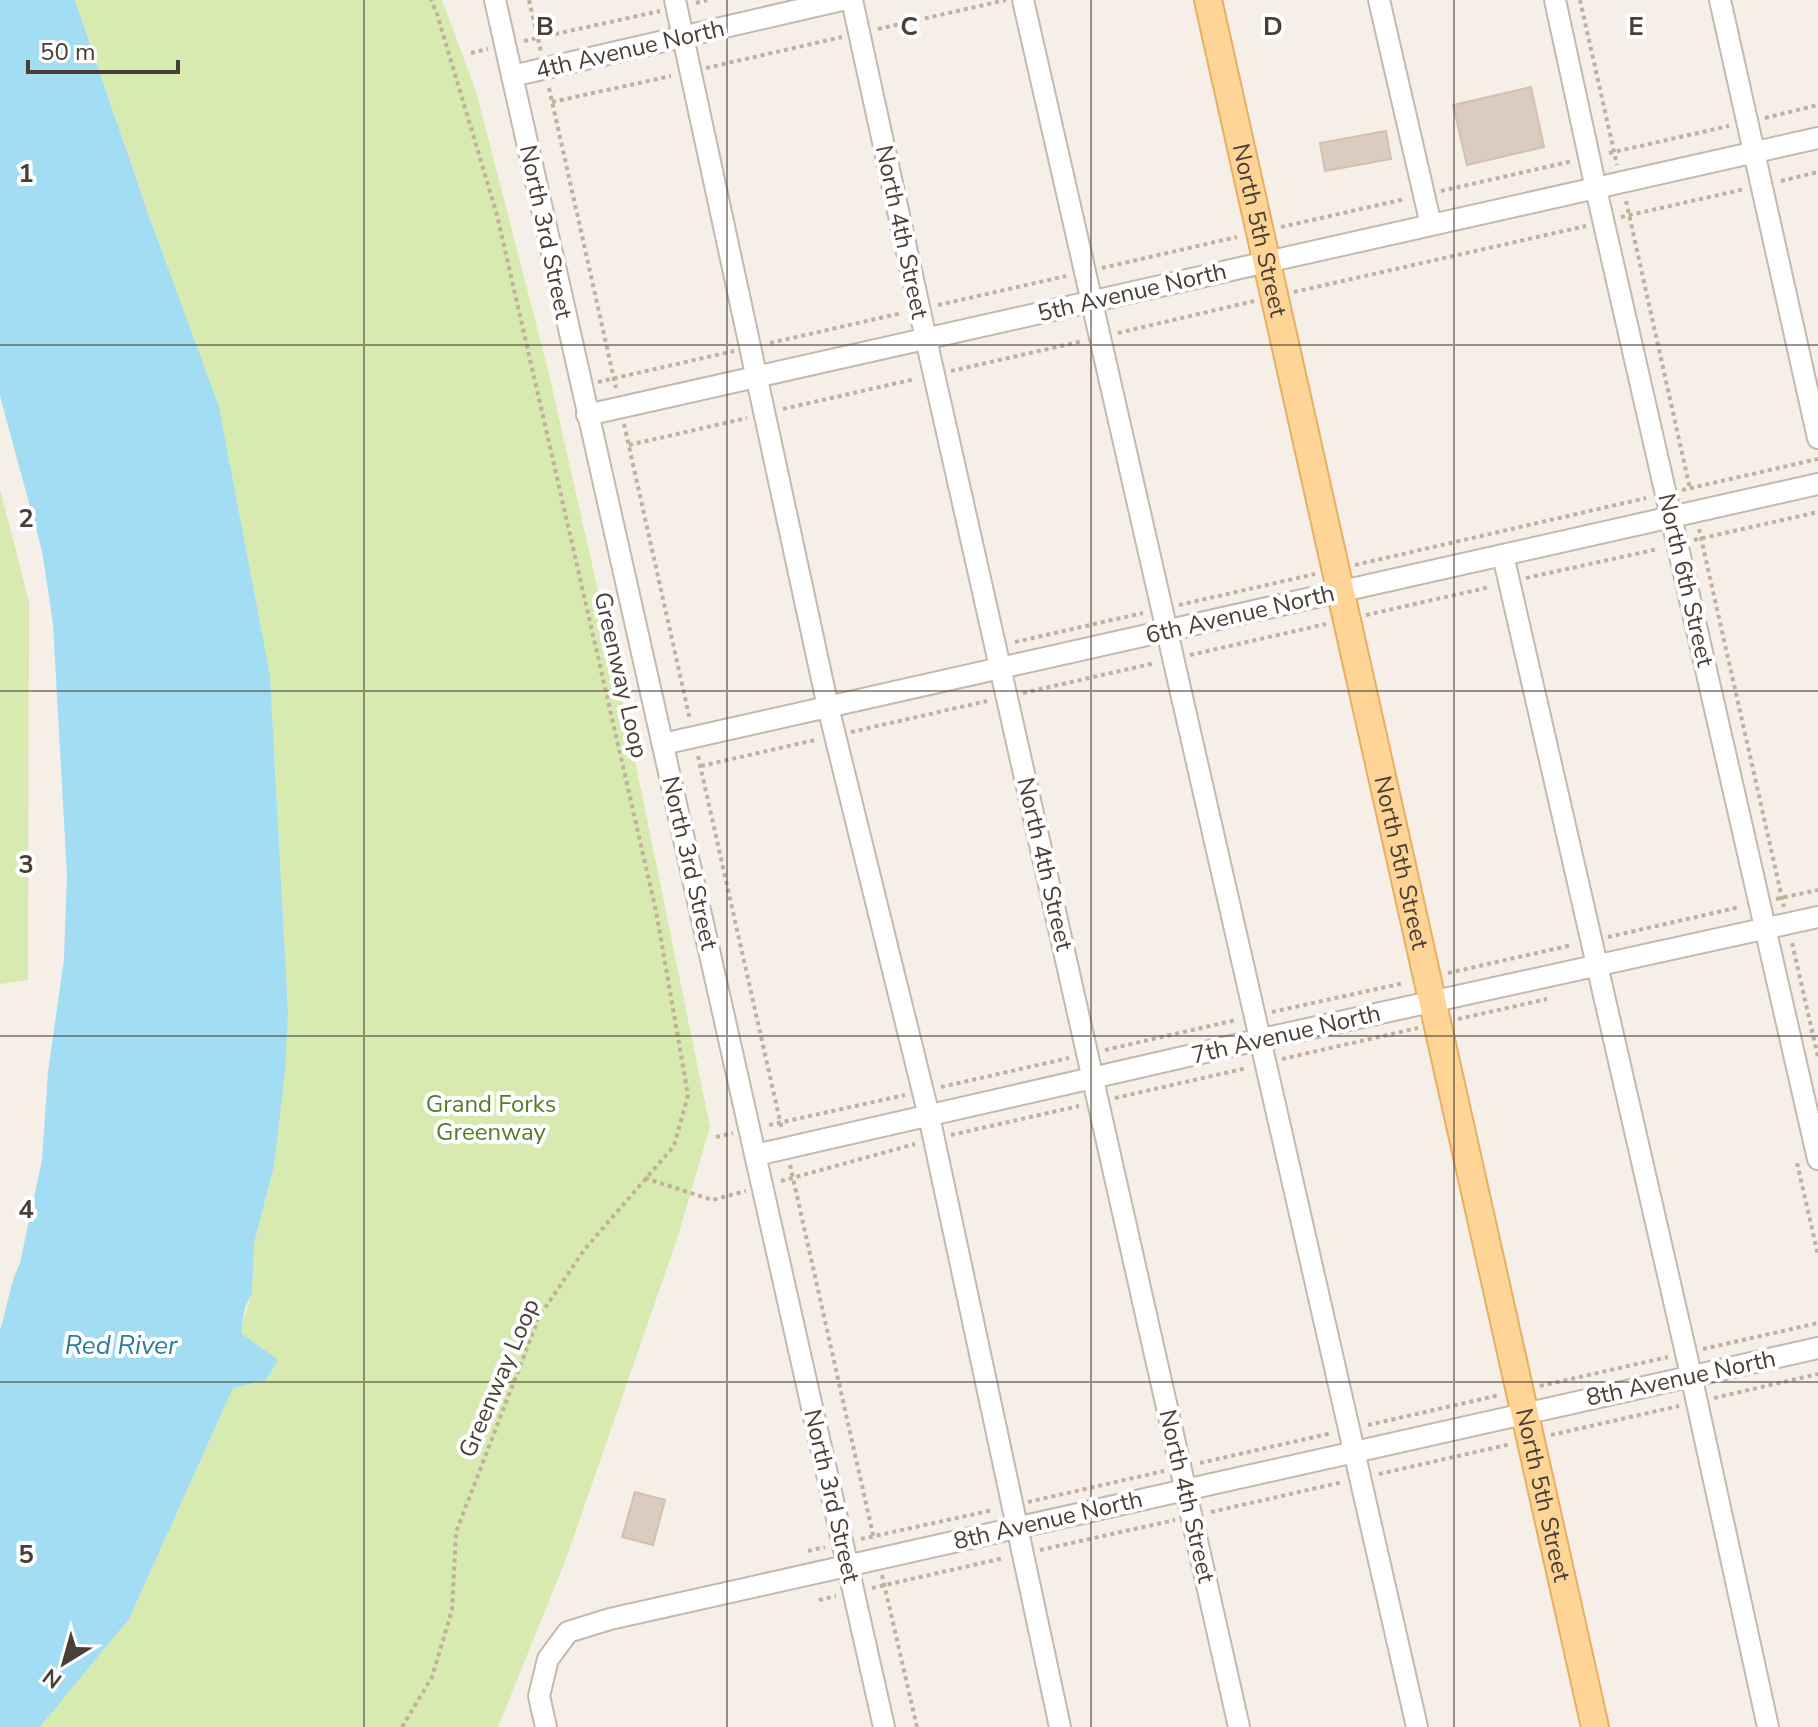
<svg xmlns="http://www.w3.org/2000/svg" width="1818" height="1727" viewBox="0 0 1818 1727" font-family="'Nunito Sans',sans-serif">
<rect width="100%" height="100%" fill="#f5efe8"/>
<g fill="#d7eab0">
<polygon points="75,0 442,0 476,91 549,374 622,697 710,1127 677,1239 566,1559 498,1727 40,1727 129,1619 233,1388 266,1380 278,1360 240,1333 252,1292 254,1244 274,1166 288,1011 270,675 224,434"/>
<polygon points="0,489 29,602 28,980 0,984"/>
</g>
<path fill="#a3ddf3" d="M0 0H75L150 219 219 407 270 675 288 1011 285 1072 274 1166 254 1244 252 1293 245 1308 241 1333 278 1360 266 1380 233 1388 129 1619 40 1727H0V1330C7 1309 10 1282 20 1263L42 1160 48 1072 64 959 67 876 53 624 42 551 0 396Z"/>
<g fill="#daccc0" stroke="#d2c0b0" stroke-width="2">
<polygon points="1531,87 1544,147 1467,165 1453,105"/>
<polygon points="1386,131 1391,159 1325,171 1320,143"/>
<polygon points="635,1492 665,1500 653,1545 622,1537"/>
</g>
<g fill="none" stroke-linecap="round" stroke-linejoin="round">
<defs>
<g id="minor">
<polyline points="495,0 884,1727"/>
<polyline points="675,0 828,707 929,1116 1060,1727"/>
<polyline points="852,0 926,339 1239,1727"/>
<polyline points="1023,0 1417,1727"/>
<polyline points="1379,0 1431,225"/>
<polyline points="1555,0 1596,189 1818,1159"/>
<polyline points="1720,0 1818,438"/>
<polyline points="512,76 842,0"/>
<polyline points="587,415 1818,138"/>
<polyline points="1503,555 1691,1375 1768,1727"/>
<polyline points="663,744 1818,484"/>
<polyline points="756,1155 1262,1039 1818,917"/>
<polyline points="546,1727 539,1696 548,1659 568,1632 610,1619 1818,1348"/>
</g>
<g id="major">
<path id="s1" d="M1208 0 1595 1727"/>
</g>
</defs>
<use href="#minor" stroke="#c4b9ad" stroke-width="24"/>
<use href="#major" stroke="#e8af63" stroke-width="30"/>
<g stroke="#c3b09b" stroke-width="4" stroke-dasharray="4 4" stroke-linecap="butt">
<polyline points="529,0 541,52"/>
<polyline points="1580,0 1617,165"/>
<polyline points="696,3 707,0"/>
<polyline points="878,29 1006,0"/>
<polyline points="524,41 660,11"/>
<polyline points="471,53 488,49"/>
<polyline points="706,68 842,37"/>
<polyline points="549,88 616,388"/>
<polyline points="552,102 671,76"/>
<polyline points="1765,118 1818,105"/>
<polyline points="1609,153 1729,126"/>
<polyline points="1781,181 1818,172"/>
<polyline points="1441,191 1573,161"/>
<polyline points="1626,201 1690,489"/>
<polyline points="1621,217 1745,189"/>
<polyline points="1281,227 1405,199"/>
<polyline points="1102,268 1237,237"/>
<polyline points="1294,292 1586,226"/>
<polyline points="938,305 1066,276"/>
<polyline points="1118,333 1254,301"/>
<polyline points="770,343 902,313"/>
<polyline points="951,371 1083,341"/>
<polyline points="598,382 734,351"/>
<polyline points="783,409 915,379"/>
<polyline points="624,424 690,720"/>
<polyline points="629,445 747,418"/>
<polyline points="1682,490 1818,459"/>
<polyline points="1699,529 1784,907"/>
<polyline points="1694,540 1818,512"/>
<polyline points="1355,565 1646,498"/>
<polyline points="1526,578 1658,549"/>
<polyline points="1179,605 1315,574"/>
<polyline points="1366,615 1490,587"/>
<polyline points="1015,642 1143,613"/>
<polyline points="1190,655 1326,624"/>
<polyline points="1023,693 1155,663"/>
<polyline points="851,732 987,701"/>
<polyline points="698,756 782,1130"/>
<polyline points="701,766 815,740"/>
<polyline points="1776,899 1818,890"/>
<polyline points="1608,937 1740,907"/>
<polyline points="1792,943 1818,1057"/>
<polyline points="1448,973 1572,945"/>
<polyline points="1272,1012 1404,983"/>
<polyline points="1458,1019 1547,999"/>
<polyline points="1105,1050 1236,1020"/>
<polyline points="1282,1059 1418,1028"/>
<polyline points="941,1087 1069,1058"/>
<polyline points="1115,1098 1247,1068"/>
<polyline points="769,1125 905,1095"/>
<polyline points="951,1135 1079,1106"/>
<polyline points="716,1137 733,1133"/>
<polyline points="1797,1163 1818,1255"/>
<polyline points="790,1165 874,1539"/>
<polyline points="645,1178 712,1200 746,1191"/>
<polyline points="781,1181 915,1144"/>
<polyline points="1703,1349 1818,1323"/>
<polyline points="1540,1386 1668,1357"/>
<polyline points="1714,1398 1818,1374"/>
<polyline points="1368,1425 1500,1395"/>
<polyline points="1551,1435 1679,1406"/>
<polyline points="1200,1463 1332,1433"/>
<polyline points="1379,1474 1511,1444"/>
<polyline points="1028,1502 1164,1471"/>
<polyline points="1211,1512 1343,1482"/>
<polyline points="861,1539 993,1510"/>
<polyline points="1040,1550 1175,1520"/>
<polyline points="808,1551 825,1547"/>
<polyline points="882,1575 917,1727"/>
<polyline points="872,1588 1004,1558"/>
<polyline points="819,1600 836,1596"/>
<polyline points="402,1727 432,1677 452,1610 456,1532 539,1317 584,1250 674,1146 688,1095 656,911 497,215 437,14 431,0"/>
</g>
<use href="#minor" stroke="#fff" stroke-width="20"/>
<use href="#major" stroke="#ffd497" stroke-width="26"/>
</g>
<path fill="none" stroke="#493f36" stroke-width="2" stroke-opacity="0.55" d="M364 0V1727M727 0V1727M1091 0V1727M1454 0V1727M0 345H1818M0 691H1818M0 1036H1818M0 1382H1818"/>
<g text-anchor="middle" stroke-width="8" stroke-linejoin="round" paint-order="stroke">
<g font-size="24" fill="#493f36" stroke="#fff">
<text transform="translate(630 49) rotate(-13)" y="8">4th Avenue North</text>
<text dy="8" stroke="none"><textPath href="#s1" startOffset="236">North 5th Street</textPath></text>
<text transform="translate(546 232) rotate(78)" y="8">North 3rd Street</text>
<text transform="translate(902 232) rotate(78)" y="8">North 4th Street</text>
<text transform="translate(1132 292) rotate(-13)" y="8">5th Avenue North</text>
<text transform="translate(1686 580) rotate(77)" y="8">North 6th Street</text>
<text transform="translate(1240 614) rotate(-13)" y="8">6th Avenue North</text>
<text transform="translate(621 675) rotate(77)" y="8">Greenway Loop</text>
<text transform="translate(690 863) rotate(77)" y="8">North 3rd Street</text>
<text dy="8" stroke="none"><textPath href="#s1" startOffset="884">North 5th Street</textPath></text>
<text transform="translate(1045 864) rotate(77)" y="8">North 4th Street</text>
<text transform="translate(1286 1034) rotate(-13)" y="8">7th Avenue North</text>
<text transform="translate(499 1378) rotate(-67)" y="8">Greenway Loop</text>
<text transform="translate(1681 1378) rotate(-12)" y="8">8th Avenue North</text>
<text transform="translate(832 1496) rotate(77)" y="8">North 3rd Street</text>
<text transform="translate(1187 1496) rotate(77)" y="8">North 4th Street</text>
<text dy="8" stroke="none"><textPath href="#s1" startOffset="1532">North 5th Street</textPath></text>
<text transform="translate(1048 1520) rotate(-13)" y="8">8th Avenue North</text>
</g>
<g font-size="24" fill="#537d27" stroke="#fff">
<text x="491" y="1112">Grand Forks<tspan x="491" dy="28">Greenway</tspan></text>
</g>
<g font-size="26" font-style="italic" fill="#277ca0" stroke="#fff">
<text x="121" y="1354">Red River</text>
</g>
</g>
<g font-size="26" text-anchor="middle" font-weight="bold" fill="#493f36" stroke="#fff" stroke-width="8" stroke-linejoin="round" paint-order="stroke">
<text x="545" y="35">B</text>
<text x="909" y="35">C</text>
<text x="1273" y="35">D</text>
<text x="1636" y="35">E</text>
<text x="26" y="182">1</text>
<text x="26" y="527">2</text>
<text x="26" y="873">3</text>
<text x="26" y="1218">4</text>
<text x="26" y="1563">5</text>
</g>
<g transform="translate(64 1663) rotate(217)" stroke="#ffffff" stroke-width="6" paint-order="stroke">
<path d="M0-6L14 30L0 20L-14 30Z" fill="#493f36"/>
<text y="-12" font-size="22" font-weight="bold" text-anchor="middle" fill="#493f36">N</text>
</g>
<path d="M28 60v12h150v-12" fill="none" stroke="#493f36" stroke-width="4"/>
<text x="40" y="60" font-size="24" fill="#493f36" stroke="#ffffff" stroke-width="6" paint-order="stroke">50 m</text>
</svg>
